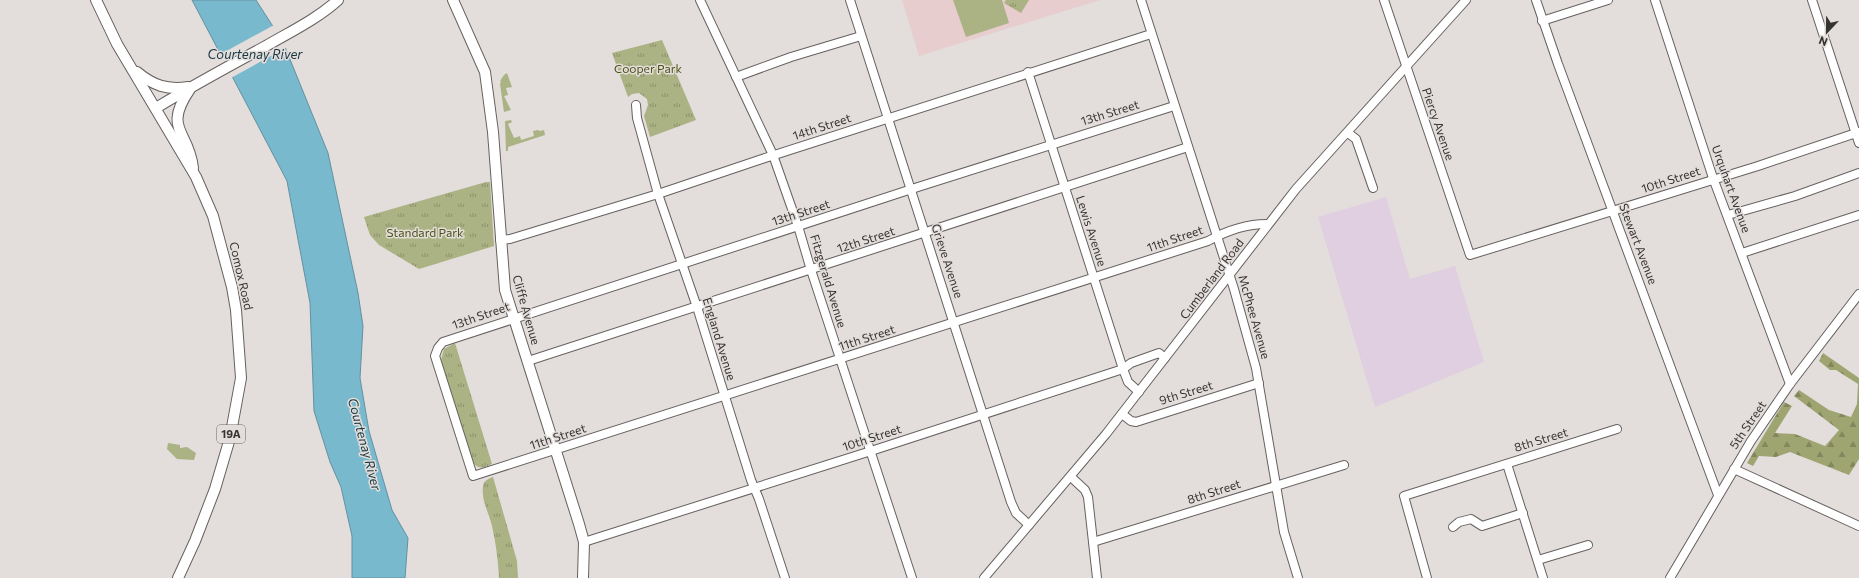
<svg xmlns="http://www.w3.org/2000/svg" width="1859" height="578" viewBox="0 0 1859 578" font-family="Commissioner,sans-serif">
<defs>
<pattern id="forest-firs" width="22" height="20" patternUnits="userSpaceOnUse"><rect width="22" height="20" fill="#9ea570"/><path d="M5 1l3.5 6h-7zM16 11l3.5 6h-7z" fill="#82875d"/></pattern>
<pattern id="park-tufts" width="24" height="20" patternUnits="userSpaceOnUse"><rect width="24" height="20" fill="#abb283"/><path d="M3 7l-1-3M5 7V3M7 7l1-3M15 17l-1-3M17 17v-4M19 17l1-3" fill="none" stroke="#8c926c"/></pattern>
</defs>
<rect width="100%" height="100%" fill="#e3dddb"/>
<polygon fill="#dfcfe0" points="1386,197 1410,279 1455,266 1484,362 1375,407 1318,217"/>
<polygon fill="#e8cdce" points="902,0 1100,0 919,56"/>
<g fill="#abb283">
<polygon points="953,0 1002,0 1009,23 966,37"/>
<polygon points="507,73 512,87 506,88 508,95 504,96 511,110 504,112 500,84 501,81 500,81 504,75"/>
<polygon points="511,120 512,122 508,124 514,138 520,136 521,140 534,136 533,131 538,130 540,131 544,130 545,135 508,147 508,151 506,151 505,121"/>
<polygon points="168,443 180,445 180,448 187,447 196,453 194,460 177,459 167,449"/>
</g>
<polygon fill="url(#forest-firs)" points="1823,353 1859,378 1859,459 1849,475 1790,452 1776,457 1759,456 1753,466 1747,463 1784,402 1792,406 1775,433 1795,434 1825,446 1839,430 1794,396 1799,390 1829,410 1851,417 1857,404 1858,384 1836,370 1830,370 1819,361"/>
<g fill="url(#park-tufts)">
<polygon points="1006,0 1029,0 1021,13 1004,3"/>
<polygon points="662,40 696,120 650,137 644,116 648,105 647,99 639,93 632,94 628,97 612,53"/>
<polygon points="486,182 490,182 494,246 419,269 379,245 370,235 364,217"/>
<path d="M455 343 492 464C485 467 480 470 474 464L441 360 444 349Z"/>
<path d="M493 477 517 561 518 578H499C498 560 496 543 492 526 489 513 481 500 483 487 483 481 488 479 493 477Z"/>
</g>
<polygon fill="#78b9ce" stroke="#6491a0" points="192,0 256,0 283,42 328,153 358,293 363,326 360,378 369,431 392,510 408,538 405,578 352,578 352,536 341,487 330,462 314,411 310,303 287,181"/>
<polygon fill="#e3dddb" points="274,25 287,47 231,78 219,55"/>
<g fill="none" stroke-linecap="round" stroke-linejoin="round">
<defs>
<g id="minor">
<polyline points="700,0 773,155 798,226 811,270 912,578"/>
<polyline points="850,0 1011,502 1016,513 1029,525"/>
<polyline points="1141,0 1234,289 1256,368 1284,532 1298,578"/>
<polyline points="1384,0 1470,255 1758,166 1859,132"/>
<polyline points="1536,0 1558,64 1718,495"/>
<polyline points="1655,0 1713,178 1790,384"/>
<polyline points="1812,0 1859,143"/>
<polyline points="1542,21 1608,0"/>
<polyline points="1028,72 1123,369 1128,382 1139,392"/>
<polyline points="736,77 791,57 861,36"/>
<polyline points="636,105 637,118 658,194 697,307 751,480 759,499 785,578"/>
<path d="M1174 106 918 187 443 342 438 348 435 356 473 476 1208 241C1226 231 1246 224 1267 224"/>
<polyline points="1348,133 1356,139 1373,188"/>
<polyline points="1728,215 1795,196 1859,173"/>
<polyline points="500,240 510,239 658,194 762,159 1151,34"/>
<polyline points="1742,253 1859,215"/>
<polyline points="528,361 1188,147"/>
<polyline points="1122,414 1131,421 1136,422 1259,383"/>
<polyline points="1507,464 1543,578"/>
<polyline points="1734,469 1859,526"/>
<polyline points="1071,477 1085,490 1088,497 1097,578"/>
<polyline points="1453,527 1459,522 1471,519 1482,526 1523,513"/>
<polyline points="584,542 871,451 1123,369 1131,363 1159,353 1165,358"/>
<polyline points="1093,542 1344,465"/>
<polyline points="1538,560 1588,545"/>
<polyline points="984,578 1106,434 1296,189 1466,0"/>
<polyline points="1427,578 1404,496 1617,429"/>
<polyline points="1670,578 1751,441 1790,384 1859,294"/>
</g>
<g id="major">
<polyline points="96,0 117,44 196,177 213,216 232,287 236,310 241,378 230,438 215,489 195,541 178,578"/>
<polyline points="453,0 485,72 493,132 505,290 579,524 584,542 583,578"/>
<path d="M137 72C154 86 167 90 188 87"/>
<path d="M190 89C162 130 189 130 193 168"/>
<path d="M156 108C192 86 229 66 266 46 290 32 317 19 338 0"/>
</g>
</defs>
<use href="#minor" stroke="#66615f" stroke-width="10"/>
<use href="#major" stroke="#66615f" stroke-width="12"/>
<use href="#minor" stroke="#fff" stroke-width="8"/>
<use href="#major" stroke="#fff" stroke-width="10"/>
</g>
<g text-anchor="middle" stroke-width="3" stroke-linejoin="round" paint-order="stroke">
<rect fill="#e3dddb" stroke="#6a6765" stroke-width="1" x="217" y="425" width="28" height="18" rx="3"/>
<g font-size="11" font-weight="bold" fill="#363433">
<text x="231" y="438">19A</text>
</g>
<g font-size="12" fill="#4b5114" stroke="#e3dddb">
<text x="648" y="73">Cooper Park</text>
<text x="425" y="237">Standard Park</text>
</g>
<g font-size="12" fill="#363433" stroke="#e3dddb">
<text transform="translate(1110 113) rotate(-17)" y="4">13th Street</text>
<text transform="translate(1438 124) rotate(71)" y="4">Piercy Avenue</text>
<text transform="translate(822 127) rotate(-18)" y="4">14th Street</text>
<text transform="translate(1671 180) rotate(-18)" y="4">10th Street</text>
<text transform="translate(1731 189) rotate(70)" y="4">Urquhart Avenue</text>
<text transform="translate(801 213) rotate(-18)" y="4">13th Street</text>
<text transform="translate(1091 231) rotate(72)" y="4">Lewis Avenue</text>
<text transform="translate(1175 239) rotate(-19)" y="4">11th Street</text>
<text transform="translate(866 240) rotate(-18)" y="4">12th Street</text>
<text transform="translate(1638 244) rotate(69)" y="4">Stewart Avenue</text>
<text transform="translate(947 261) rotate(72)" y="4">Grieve Avenue</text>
<text transform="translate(241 276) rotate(77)" y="4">Comox Road</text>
<text transform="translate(1212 279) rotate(-53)" y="4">Cumberland Road</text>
<text transform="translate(828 281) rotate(73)" y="4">Fitzgerald Avenue</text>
<text transform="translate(526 310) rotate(74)" y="4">Cliffe Avenue</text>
<text transform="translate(481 316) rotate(-19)" y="4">13th Street</text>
<text transform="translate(1254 317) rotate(74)" y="4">McPhee Avenue</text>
<text transform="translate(867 338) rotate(-18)" y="4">11th Street</text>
<text transform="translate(719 339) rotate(73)" y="4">England Avenue</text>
<text transform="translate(1186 393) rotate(-17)" y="4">9th Street</text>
<text transform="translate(1748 425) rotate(-56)" y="4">5th Street</text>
<text transform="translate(558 437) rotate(-18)" y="4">11th Street</text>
<text transform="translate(872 438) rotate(-18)" y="4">10th Street</text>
<text transform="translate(1541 440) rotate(-17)" y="4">8th Street</text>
<text transform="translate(1214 492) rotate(-18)" y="4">8th Street</text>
</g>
<g font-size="13" font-style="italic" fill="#183842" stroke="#e3dddb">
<text x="255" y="59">Courtenay River</text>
<text transform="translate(365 444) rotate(75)" y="5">Courtenay River</text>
</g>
</g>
<g transform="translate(1827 32) rotate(202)" stroke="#e3dddb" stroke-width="3" paint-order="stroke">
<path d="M0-3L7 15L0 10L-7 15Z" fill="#363433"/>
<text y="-6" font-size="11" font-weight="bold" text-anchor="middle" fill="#363433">N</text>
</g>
</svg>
